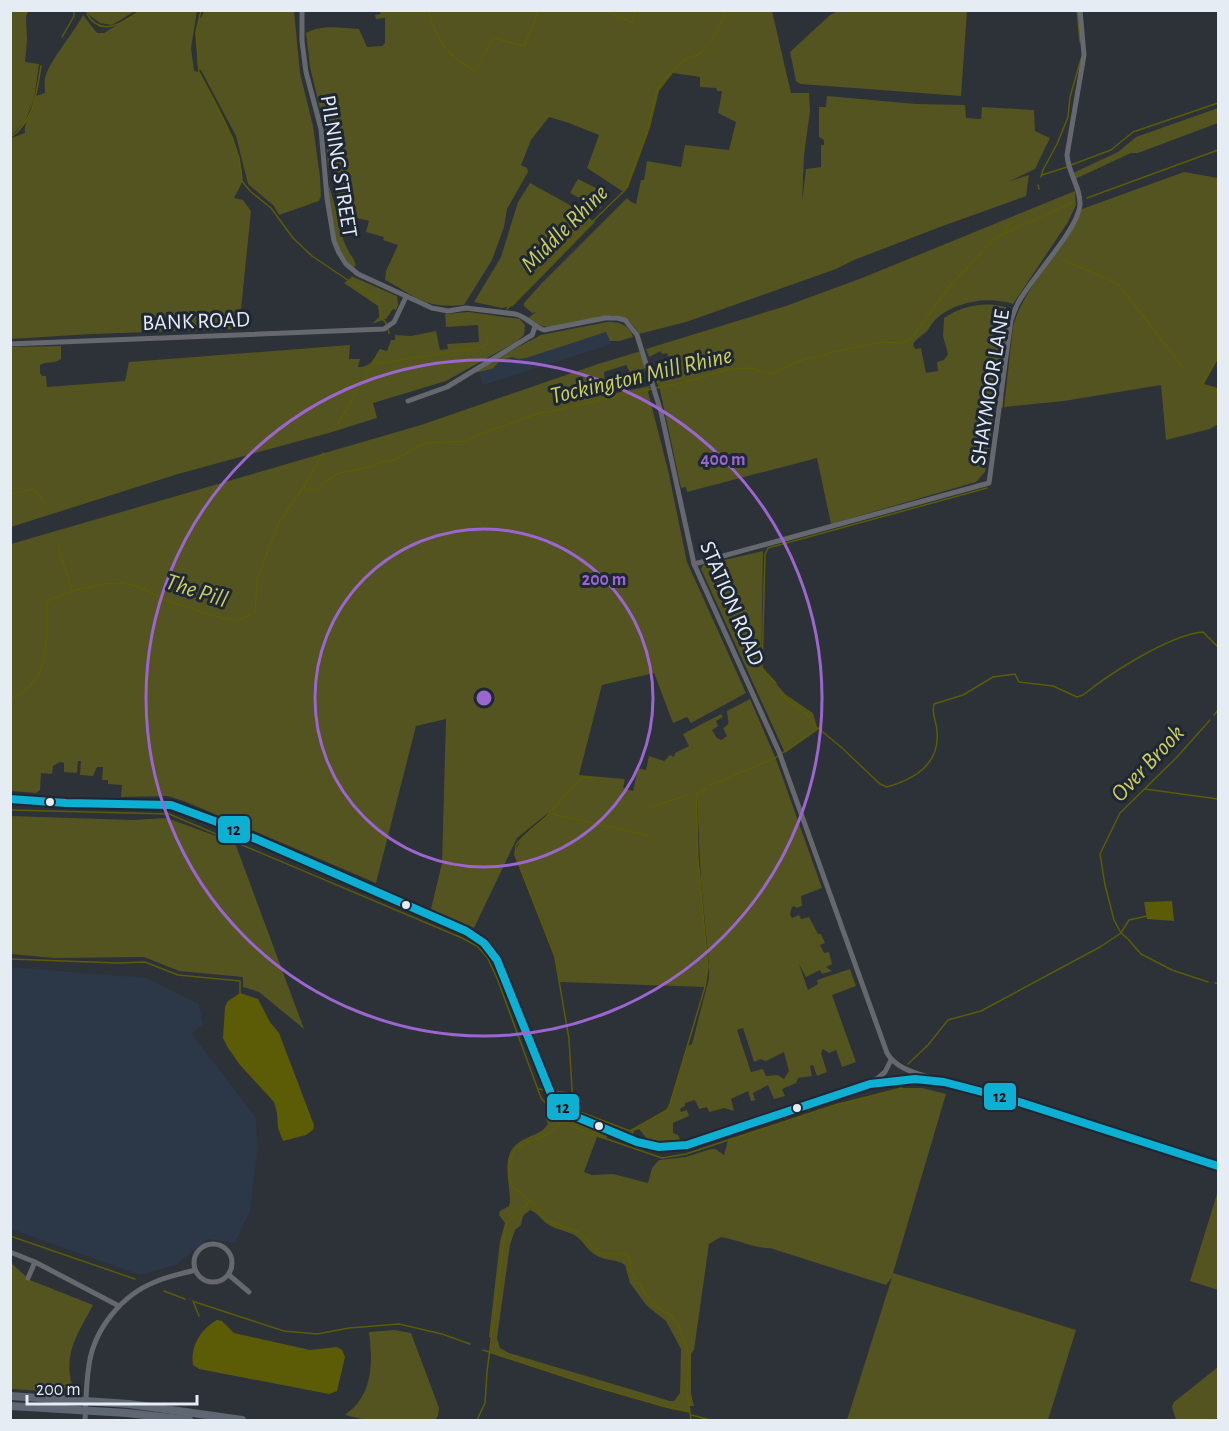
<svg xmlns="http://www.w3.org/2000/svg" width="1229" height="1431" viewBox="0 0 1229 1431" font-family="'Alegreya Sans',sans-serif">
<rect width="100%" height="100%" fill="#2d3138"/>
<g fill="#2c3748">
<polygon points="606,332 612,344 483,385 479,371 492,369 500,361 512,357 518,359"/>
<polygon points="11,967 146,978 199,1004 203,1024 192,1034 256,1118 258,1147 250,1211 235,1243 208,1239 176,1265 140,1275 11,1229"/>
</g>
<g fill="#53541f" fill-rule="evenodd">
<polygon points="11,10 28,11 26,17 27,41 25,62 39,64 34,100 25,122 11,136"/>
<path d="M141 10 197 11 191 48 194 71 199 72C213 95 246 155 242 181 241 187 236 193 234 198L243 200 251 211 239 329 92 334 11 339V138L25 133C23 121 34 109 36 96L45 93C45 88 44 82 45 78 49 61 74 33 83 15L97 33H104Z"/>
<path d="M378 10 772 11 791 93H809L810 111 804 155 802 202 806 169 821 167V145H824V140L819 137V107H826L827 96 916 104 965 105 966 118 981 119 982 107 1034 110 1035 131 1050 138 1035 169 1010 181 1029 175 1026 196 940 227 854 260 836 269 686 322 639 334C632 322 626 317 613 315L549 327C540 326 535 324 528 318L536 312 532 313 524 306V303L542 283 627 198 631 202 636 204 641 180H644L647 161 681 167 685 145 729 150 736 122 718 113 722 91H717L716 88 700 87V77L673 73 659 91 650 128 628 188 622 191 587 168 599 135 569 123 549 117 531 140 521 165 527 168 528 172 507 209 504 227 492 260 464 305C423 309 416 296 385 280L386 271 398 245 383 240 384 237 366 232 369 221 340 214C340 226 341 237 347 248 350 255 355 259 356 266L352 267 339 253 328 205 329 185 336 210 339 213 334 174 328 165 325 129 310 67 306 33C321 24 343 28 359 29L367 47 382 46 385 43V18L376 19 375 15 381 14Z"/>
<polygon points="840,10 967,11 961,96 800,84 796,81 790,52 830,15"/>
<polygon points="84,11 135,11 112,25 100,23"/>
<polygon points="204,11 294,11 300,73 313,126 320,177 321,196 319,201 279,215 274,206 248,184 236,136 201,70 198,68 196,33 200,17 201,18"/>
<polygon points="1218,108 1218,123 1138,153 1131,153 1075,179 1073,173 1118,152 1136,137"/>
<path d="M1184 172 1218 178V359L1204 384 1218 388V424L1210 429 1166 440 1161 385 1064 401 1004 407 1013 326C1022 294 1046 269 1065 242 1072 232 1077 220 1082 209Z"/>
<polygon points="578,179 608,194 600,209 570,193"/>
<polygon points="530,183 568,204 595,222 513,306 502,308 474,302 501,257 518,202"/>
<path d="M1075 191 1076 205 1068 222 1013 304C988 296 956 301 936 319 932 323 930 327 927 331 922 336 917 338 913 344L915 349 921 348 926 373 938 371 937 362 944 360 948 354 943 336 944 318C963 305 989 300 1010 309L985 472 976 482 831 524 817 458 687 492 686 487 681 488 660 390 653 374 672 369 667 353 662 354 661 351 649 357 646 349 786 306 862 278Z"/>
<polygon points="351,276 397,296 398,305 396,310 393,309 386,319 372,324 380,316 378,306 344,283 352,277"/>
<path d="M469 312 520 319 525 325 524 335 516 342 446 381 373 403 377 418 329 433 178 474 11 527 10 347 61 346V359C54 364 47 361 40 365V373L42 376H46L47 387 125 381 129 362 350 345 349 359H360L358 367C371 367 374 359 380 349L387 351 391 340H395V335L411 336 436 331 440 350 448 349 447 344 479 342 478 325 446 327 445 314Z"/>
<path d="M607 322C619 322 629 324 633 337L619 341H610L606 332 526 358 518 359 512 357 500 361 492 369 474 373 493 360 541 335Z"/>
<path d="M641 351 645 368 631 374 626 365 604 372 605 383 599 388 601 396 650 386 648 392 668 470 687 562 746 693 691 723 687 717 673 723 654 673 602 685 579 775 625 779 623 788 633 791 638 768 646 770 649 756 664 761 670 755 674 757 675 753 689 746 683 734 721 714 723 717 716 721 718 726 712 730 717 738 721 740 727 736 723 728C732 724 727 719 727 711L750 699 776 759 822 888 801 896 802 906 796 908 795 906 792 907 790 914 792 918 799 915 801 919 809 917 818 934H821L825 943 820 945 824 953 829 952 832 964 826 967 832 971 822 974 820 970 806 977 799 964 808 990 818 984 817 980 850 969 856 986 832 995 856 1062 842 1067 836 1050 829 1053 823 1049 821 1053 827 1072 817 1076 813 1065 810 1066 812 1076 798 1078 796 1083 782 1089 785 1096 774 1099 768 1085 753 1093 755 1100 751 1101 748 1091 731 1099 734 1111 724 1108 709 1112 707 1107 699 1109 695 1100 685 1103V1106L680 1109 681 1112 687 1110 689 1116 673 1123V1133L678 1135 681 1141 663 1142 647 1139 639 1129 634 1131 633 1135 628 1133 667 1110 670 1104 688 1046 692 1044 709 978V965L701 882 697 799 698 858 708 967 705 987 560 982 555 957 515 855C518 837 533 827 546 817L549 814 548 813 517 838 474 928 431 909 442 863 446 719 416 726 376 883 184 801 167 796 121 797 122 785 108 784V780H102L103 767H97L93 776 80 775 81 761H78L77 773 64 772V763L60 762 53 766 52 774 41 773 40 790 36 793 11 791V544L421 425 598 364ZM743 1028 754 1062 760 1059 766 1061 784 1052 789 1071 784 1079 778 1075 766 1076 763 1069 751 1072 737 1030Z"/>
<polygon points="763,551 761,666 785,694 813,713 818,730 785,753 701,569 703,565"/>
<polygon points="11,816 133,820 167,818 235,843 304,1029 259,992 243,987 243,977 179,971 144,957 54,958 11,954"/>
<path d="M902 1088H922L946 1094 893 1273 1076 1330 1048 1420H847L892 1277 886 1285 770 1248C757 1249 735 1239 721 1237L709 1244 694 1350 691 1354V1393L694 1406H689L690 1412 666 1407 593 1386 490 1352 492 1338 489 1337 500 1241 505 1223 499 1215 500 1211 509 1206 510 1202C510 1179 498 1151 525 1139 534 1134 542 1133 548 1124L545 1117 556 1108 581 1123 608 1134 606 1139 597 1137 584 1172 592 1175 613 1174 648 1183 652 1168 659 1160 686 1157 711 1149H715L724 1155 728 1140 835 1105ZM530 1210C538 1213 542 1221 549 1225 557 1230 568 1231 576 1236 584 1242 588 1251 597 1256 607 1261 616 1259 625 1265L630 1283 647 1306 666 1321 681 1349 680 1393 674 1401H670L509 1353 500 1348 497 1338 510 1245 515 1230 521 1225 523 1216Z"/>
<polygon points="1218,1191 1218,1290 1190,1281"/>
<path d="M10 1262 30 1280 93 1305C79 1332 63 1353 72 1385L60 1392 11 1389Z"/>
<path d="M394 1330 411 1333 439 1408 438 1416 435 1420H366L345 1415C373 1395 373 1364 369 1332Z"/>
<polygon points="1218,1367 1218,1418 1212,1420 1176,1420 1172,1407 1174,1402"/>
</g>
<g fill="#5b5c05">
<polygon points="1172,901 1174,921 1147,919 1144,902"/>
<polygon points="240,993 258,999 270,1022 279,1033 314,1125 313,1130 306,1135 283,1141 278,1128 277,1113 274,1102 240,1065 228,1048 223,1038 225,1007 228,1001"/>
<path d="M217 1320 222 1321 234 1333 310 1350 337 1347 342 1350 345 1357 337 1391 329 1394 199 1369 193 1365C190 1346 201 1329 217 1320Z"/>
</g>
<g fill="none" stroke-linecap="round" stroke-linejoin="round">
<g stroke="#5b5c05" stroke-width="1.5">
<polyline points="201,10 196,33 199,72 232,137 239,158 242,181 250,191 271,208 293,238 312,256 379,301 380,316 386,323 389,333"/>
<path d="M428 10C437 41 447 56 475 71L493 38 524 46 539 10"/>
<polyline points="605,10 633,23 635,10"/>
<polyline points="1077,10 1080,42"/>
<path d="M87 14C101 38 123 23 141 10"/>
<polyline points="62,37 74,16 74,10"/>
<polyline points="711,42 724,18 724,10"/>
<path d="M10 138C35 120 36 94 41 66"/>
<polyline points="1071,165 1111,150 1133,132 1218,103"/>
<polyline points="1042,175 1067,167"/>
<polyline points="1041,177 1043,170 1057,144 1068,117 1070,97 1081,59"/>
<polyline points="1038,185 1039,189"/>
<polyline points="1087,198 1218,150"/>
<polyline points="1001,235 1074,202"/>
<polyline points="1062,259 1118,284 1184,369"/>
<polyline points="507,309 560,253 625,190 647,131 656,93 663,81 684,60 699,54 707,47"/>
<polyline points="374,364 483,347 487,343 488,337"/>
<polyline points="1210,370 1218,355"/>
<polyline points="1207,374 1201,387 1218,392"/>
<polyline points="656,388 689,381 730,369 751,368 765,373 774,373 799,361 834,352 882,342 901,343 910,340 949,287 994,239 1001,235 1013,220"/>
<polyline points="1002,407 1003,396"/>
<polyline points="338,424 380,350"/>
<polyline points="304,486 308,490 316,490 330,478 339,473 374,466 381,462 395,460 420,445 428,443 466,441 483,433 537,414 652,389"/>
<polyline points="10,494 33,489 42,499 45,506"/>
<polyline points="58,546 72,591 104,584 121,583 137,586 166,600 214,616 237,621 255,612 257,580 278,524 304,486 323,453"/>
<polyline points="776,683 762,668 765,554 768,548 987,488"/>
<path d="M779 692C793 709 805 706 816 728"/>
<path d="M10 701C22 693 35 684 40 671 48 653 48 623 46 604L51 599 72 591"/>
<polyline points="1214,715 1218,710"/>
<polyline points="594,778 583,777 579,780 546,817 522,838 516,845 515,855 555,957 569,1039 573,1105 575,1110 630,1131 667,1110 670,1104 705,987 708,967 698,858 696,794 706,789"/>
<path d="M711 785 775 758 818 728 841 747 880 784 887 787C915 779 940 764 937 732 937 721 931 715 934 704L963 695 993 677 1015 674 1019 682 1053 686 1077 697 1083 695C1109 674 1169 635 1203 632L1218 647"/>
<polyline points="1145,789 1218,799"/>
<polyline points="650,807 688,795"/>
<polyline points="10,810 169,814 462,938 477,946 487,957 497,978 541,1098 562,1122 592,1134 662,1158 686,1154 835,1105 902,1088"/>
<polyline points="552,814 650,836"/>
<polyline points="10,959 118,963 145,962 178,975 240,981 240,993"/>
<polyline points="1208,982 1172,970 1141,954 1128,939 1121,933 1114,920 1105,885 1100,854 1120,813 1177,757 1210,720"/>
<polyline points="1215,983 1218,983"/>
<polyline points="908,1064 928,1045 948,1020 981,1011 1100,947 1121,933 1129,920 1147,916"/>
<polyline points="538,1089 547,1090"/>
<polyline points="552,1091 571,1093"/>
<polyline points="561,1123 550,1133 515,1148 509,1165 509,1177 512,1186 534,1204 544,1218 551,1222 579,1232 596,1251 603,1254 626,1254 630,1259 631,1271 647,1296 657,1307 672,1316 679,1327 689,1356 687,1391 691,1420"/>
<polyline points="520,1211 530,1201"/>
<polyline points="10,1236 135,1279"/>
<polyline points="164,1291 185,1299"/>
<polyline points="193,1301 199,1316"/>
<polyline points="195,1302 284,1331 317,1334 349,1328 399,1324 442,1334 470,1344"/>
<polyline points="483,1350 593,1386 666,1407 689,1412"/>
<polyline points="691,1415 711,1420"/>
<polyline points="477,1420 485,1403 487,1372 506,1224 516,1215"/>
<polyline points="1216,1420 1218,1420"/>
</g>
<g stroke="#65686e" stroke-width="5">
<path d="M302 10V41L306 72 321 129 327 198 334 241 339 253 346 264 358 274 432 308 448 311 466 308 515 314C526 316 532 326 544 330L605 318H617L625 320 637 335 661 412 694 564 779 752 887 1053C896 1069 916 1073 934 1079"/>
<polyline points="10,344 384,329 394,322 406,297"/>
<polyline points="408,401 447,387 532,335 535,327"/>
<path d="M694 564 989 483 1011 320C1013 315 1015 309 1018 303 1031 278 1078 230 1080 205 1081 188 1068 173 1067 155L1084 55 1080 10"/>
<polyline points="871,1084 885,1072 891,1060"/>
<circle cx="213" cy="1263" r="19"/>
<polyline points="10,1252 35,1262 119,1306"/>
<polyline points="229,1275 249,1292"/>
<polyline points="28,1278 35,1262"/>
<path d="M85 1420C86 1402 86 1383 89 1365 94 1329 122 1295 155 1282 168 1276 182 1274 195 1270"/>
</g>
<path stroke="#676d77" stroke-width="7" d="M10 799 66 803 171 805 217 822 466 931 484 943 497 960 551 1094C565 1118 593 1125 618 1134 628 1138 639 1144 649 1146 662 1149 674 1147 687 1145L870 1084 915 1079 944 1082 1013 1100 1218 1166"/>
<g stroke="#5f6773" stroke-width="8">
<polyline points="10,1396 129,1404 242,1420"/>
<polyline points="10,1406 127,1413 189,1420"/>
</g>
<defs>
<polyline id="bus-1" points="10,799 66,803 171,805 217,822 466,931 484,943 497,960 551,1094 557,1102 572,1115 637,1142 659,1147 687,1145 870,1084 915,1079 944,1082 1013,1100 1218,1166"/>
</defs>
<use href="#bus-1" stroke="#1e2733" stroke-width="12"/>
<use href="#bus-1" stroke="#0dafd3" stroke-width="8"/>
</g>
<g fill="none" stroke="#9b66cf" stroke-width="3">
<circle cx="484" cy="698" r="169"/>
<circle cx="484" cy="698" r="338"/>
</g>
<g fill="#e6ecf4" stroke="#1e2733" stroke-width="2">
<circle cx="50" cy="802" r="5"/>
<circle cx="406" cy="905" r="5"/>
<circle cx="797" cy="1108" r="5"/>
<circle cx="599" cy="1126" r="5"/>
</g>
<g text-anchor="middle" stroke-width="6" stroke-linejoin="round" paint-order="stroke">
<g font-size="22" fill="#e6ecf4" stroke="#1e2733">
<text transform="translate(340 166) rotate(81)" y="8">PILNING STREET</text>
<text transform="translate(196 320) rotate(-2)" y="8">BANK ROAD</text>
<text transform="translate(989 387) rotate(-81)" y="8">SHAYMOOR LANE</text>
<text transform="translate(733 603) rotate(67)" y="8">STATION ROAD</text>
</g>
<g font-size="24" font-style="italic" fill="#cdcf5f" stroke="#1e2733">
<text transform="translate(564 228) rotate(-45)" y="8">Middle Rhine</text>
<text transform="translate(641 375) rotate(-13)" y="8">Tockington Mill Rhine</text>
<text transform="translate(197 590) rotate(18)" y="8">The Pill</text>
<text transform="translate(1147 763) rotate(-47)" y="8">Over Brook</text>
</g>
</g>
<circle cx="484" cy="698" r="9" fill="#9b66cf" stroke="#1e2733" stroke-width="3"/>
<g font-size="18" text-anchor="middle" font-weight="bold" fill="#9b66cf" stroke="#1e2733" stroke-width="6" stroke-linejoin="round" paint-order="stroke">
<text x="723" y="465">400 m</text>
<text x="604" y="585">200 m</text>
</g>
<g stroke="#1e2733" stroke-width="2">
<rect x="217" y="815" width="34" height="29" rx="6" fill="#0dafd3"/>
<rect x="983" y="1082" width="34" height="29" rx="6" fill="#0dafd3"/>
<rect x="546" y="1093" width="34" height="28" rx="6" fill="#0dafd3"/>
</g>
<g font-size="16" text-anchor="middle" font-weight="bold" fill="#111">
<text x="234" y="835">12</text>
<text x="1000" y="1102">12</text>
<text x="563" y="1113">12</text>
</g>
<rect width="1229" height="1431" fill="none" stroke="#e6ecf4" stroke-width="24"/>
<path d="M27 1395v9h170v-9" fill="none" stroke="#e6ecf4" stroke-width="3"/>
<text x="36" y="1395" font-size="18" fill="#e6ecf4" stroke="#1e2733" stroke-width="4.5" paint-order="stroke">200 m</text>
</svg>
